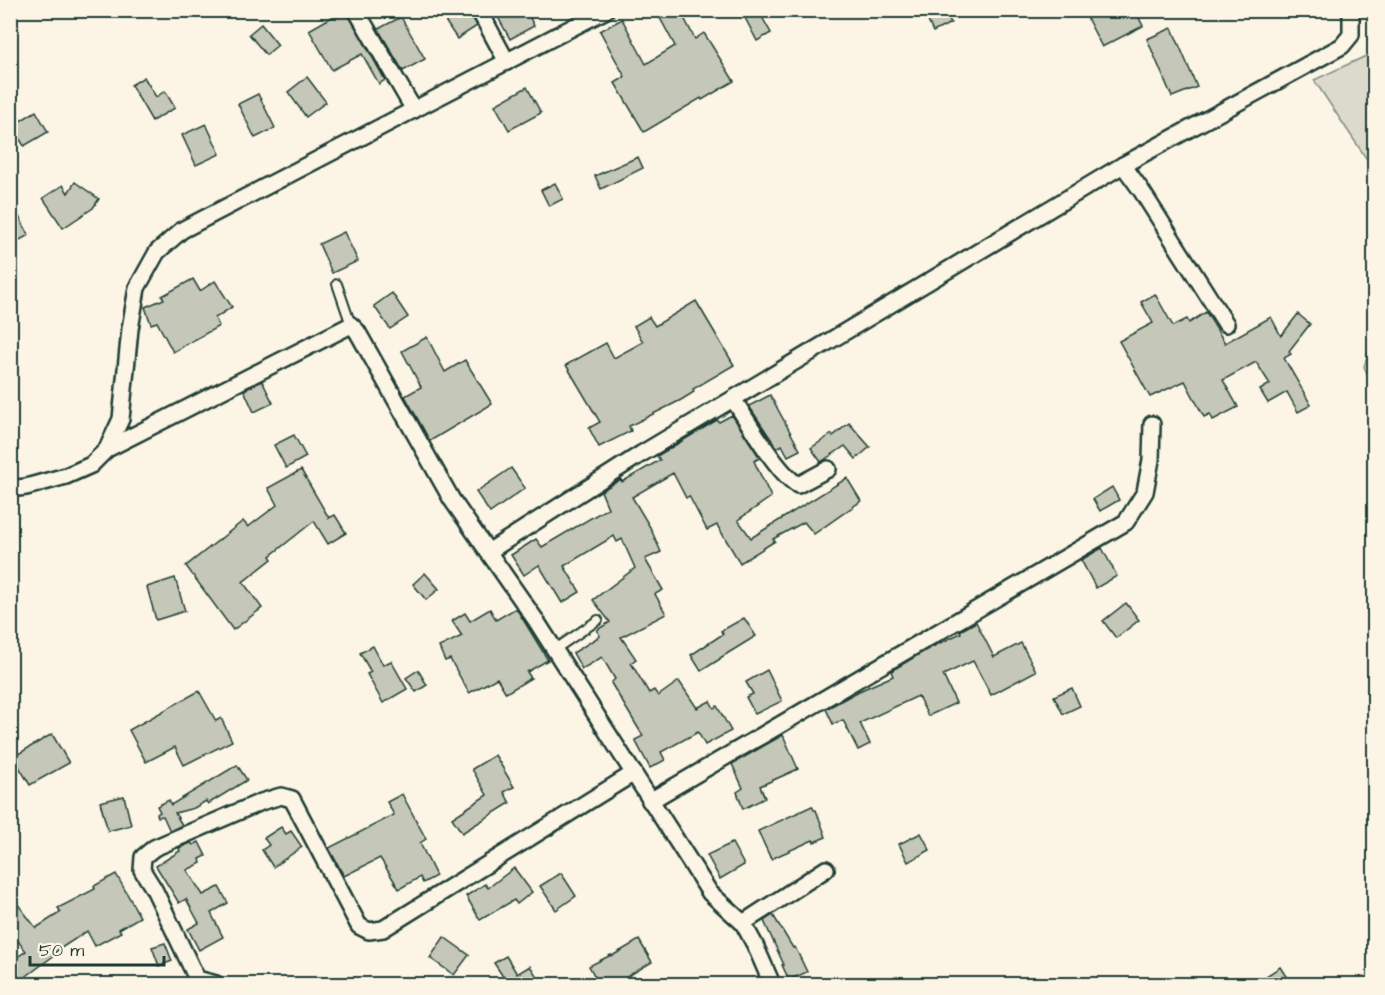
<svg xmlns="http://www.w3.org/2000/svg" width="1385" height="995" viewBox="0 0 1385 995" font-family="'Architects Daughter',sans-serif">
<rect width="100%" height="100%" fill="#fcf5e5"/>
<filter id="ink" filterUnits="userSpaceOnUse"><feTurbulence type="fractalNoise" baseFrequency=".0167" numOctaves="2"/><feDisplacementMap in="SourceGraphic" scale="12" xChannelSelector="R" yChannelSelector="G"/><feConvolveMatrix kernelMatrix="1 2 1 2 8 2 1 2 1" color-interpolation-filters="sRGB"/></filter>
<g filter="url(#ink)">
<g fill="#dcdacc" stroke="#7e8c80" stroke-width="1.5">
<polygon points="1366,56 1374,64 1374,170 1314,80"/>
<polygon points="1374,332 1374,388 1364,367"/>
</g>
<g fill="#c5c7b9" stroke="#1f3d34" stroke-width="1.5">
<polygon points="344,10 346,10 385,80 379,84 362,54 332,70 309,30"/>
<polygon points="438,10 469,10 477,26 457,39"/>
<polygon points="494,10 526,10 534,26 510,39"/>
<polygon points="673,10 680,10 695,39 704,33 734,81 702,100 701,98 644,132 615,83 625,77 600,31 622,19 646,64 675,46 660,18"/>
<polygon points="741,10 758,10 771,33 757,41"/>
<polygon points="923,10 945,10 951,23 933,32"/>
<polygon points="1083,10 1135,10 1143,26 1102,47"/>
<polygon points="401,17 425,59 403,71 378,29"/>
<polygon points="261,24 278,45 266,55 249,34"/>
<polygon points="1172,28 1197,87 1172,97 1147,39"/>
<polygon points="144,77 156,97 165,91 175,108 152,121 131,85"/>
<polygon points="307,77 326,102 306,117 288,92"/>
<polygon points="527,87 541,113 509,130 495,105"/>
<polygon points="258,94 275,128 255,138 238,104"/>
<polygon points="36,111 48,132 24,146 12,126"/>
<polygon points="206,124 220,154 196,165 182,135"/>
<polygon points="638,157 643,168 601,189 595,176"/>
<polygon points="75,182 99,199 93,208 63,228 43,198 63,185 68,193"/>
<polygon points="555,183 563,199 549,206 541,190"/>
<polygon points="10,200 29,235 16,242 10,232"/>
<polygon points="344,232 358,261 332,273 319,244"/>
<polygon points="193,279 200,291 215,281 232,307 215,318 219,326 173,352 157,322 151,324 145,307 164,299 162,296"/>
<polygon points="392,293 408,317 390,329 374,306"/>
<polygon points="1155,294 1173,326 1187,319 1189,323 1206,312 1225,343 1271,317 1281,336 1298,314 1310,324 1289,351 1291,354 1284,358 1311,405 1298,412 1287,392 1268,403 1260,390 1270,384 1256,362 1223,380 1238,407 1213,420 1210,414 1204,417 1185,381 1150,397 1119,341 1153,323 1141,302"/>
<polygon points="696,301 734,365 693,389 694,392 681,400 629,426 631,431 599,447 589,428 600,422 566,365 606,343 614,358 643,342 634,326 649,317 655,326"/>
<polygon points="427,337 445,372 465,360 492,404 430,441 405,396 421,387 402,351"/>
<polygon points="262,381 273,403 254,412 244,390"/>
<polygon points="770,395 800,450 788,456 782,445 777,448 749,406"/>
<polygon points="732,415 760,458 754,461 771,497 738,520 751,538 847,478 861,501 814,534 804,522 773,539 775,541 740,563 717,525 707,530 689,496 686,498 673,473 632,497 650,527 661,552 645,559 663,590 655,594 666,614 621,637 636,659 631,663 649,693 654,690 658,696 679,681 697,708 710,701 714,708 717,706 731,731 705,745 698,732 661,752 665,760 650,768 635,740 643,736 611,683 615,679 602,657 582,669 573,653 600,636 597,630 610,622 593,600 635,568 622,539 617,542 614,536 564,566 580,592 562,603 539,565 524,575 511,555 536,539 542,547 608,508 601,491 621,479 622,482 660,460 657,456 717,420 719,422"/>
<polygon points="849,423 870,447 856,459 845,446 821,462 811,448 832,434 833,436"/>
<polygon points="294,435 306,457 286,468 274,445"/>
<polygon points="511,468 525,488 490,513 476,492"/>
<polygon points="301,470 329,518 335,515 346,533 328,544 314,521 270,556 272,559 243,582 262,608 233,630 186,566 243,521 248,527 277,505 268,488"/>
<polygon points="1112,487 1119,500 1100,511 1093,499"/>
<polygon points="1102,548 1117,576 1096,588 1081,560"/>
<polygon points="425,573 439,589 426,600 413,584"/>
<polygon points="175,578 185,611 156,620 147,587"/>
<polygon points="1126,603 1139,620 1116,638 1103,621"/>
<polygon points="516,608 548,660 527,672 531,678 506,693 497,678 469,693 450,659 445,661 439,647 462,636 452,621 465,613 470,621 490,609 496,620"/>
<polygon points="744,618 756,636 720,658 720,659 701,671 691,655 723,634 721,631"/>
<polygon points="976,622 994,657 1021,643 1036,671 991,695 973,661 943,675 956,703 928,716 918,696 860,723 870,744 858,750 843,720 833,724 826,709 859,691 893,676 891,671 928,649 961,633 960,631"/>
<polygon points="373,646 383,665 391,661 407,689 383,703 367,674 371,672 360,653"/>
<polygon points="418,670 427,685 416,692 406,678"/>
<polygon points="767,670 782,701 755,714 746,697 753,694 746,682"/>
<polygon points="1072,688 1080,706 1063,714 1054,696"/>
<polygon points="199,691 216,721 221,718 232,741 184,765 175,747 146,762 129,730"/>
<polygon points="52,734 69,763 30,785 13,757"/>
<polygon points="783,735 798,769 760,786 765,798 743,809 737,792 743,788 732,764"/>
<polygon points="495,755 514,787 504,792 510,803 462,833 452,818 487,795 472,769"/>
<polygon points="237,765 247,780 208,804 206,801 194,808 175,813 182,825 170,831 163,816 158,817 157,814 160,812 157,806 169,800 171,805"/>
<polygon points="402,794 426,839 420,843 436,876 423,883 420,877 399,889 380,858 344,876 329,848 394,815 387,802"/>
<polygon points="124,796 131,825 108,831 100,802"/>
<polygon points="812,806 814,810 816,810 826,837 814,842 813,840 771,859 758,831"/>
<polygon points="281,827 286,834 291,831 302,847 273,867 262,850 269,845 264,838"/>
<polygon points="921,833 930,850 908,862 899,844"/>
<polygon points="199,842 206,856 200,859 201,863 187,870 203,895 219,887 228,903 211,913 223,937 199,950 188,929 199,923 186,899 179,903 156,866 180,851 179,848 191,843 193,845"/>
<polygon points="732,843 744,865 720,879 707,855"/>
<polygon points="514,868 532,892 517,904 514,900 480,920 466,896 485,884 488,888"/>
<polygon points="561,873 576,896 556,910 540,886"/>
<polygon points="116,874 140,917 119,929 121,932 95,946 87,931 55,952 56,954 16,984 10,984 10,962 26,951 10,931 10,894 36,928 61,912 58,908 95,889 94,886"/>
<polygon points="773,915 793,948 795,947 807,972 789,980 782,965 784,965 764,921"/>
<polygon points="444,937 469,955 454,975 430,958"/>
<polygon points="639,940 652,962 623,979 626,984 599,984 589,966 611,955 612,956"/>
<polygon points="165,943 172,961 159,966 152,947"/>
<polygon points="506,956 517,974 530,966 542,984 501,984 506,981 494,963"/>
<polygon points="1280,967 1291,984 1254,984"/>
</g>
<g fill="none" stroke-linecap="round" stroke-linejoin="round">
<defs>
<g id="lane">
<polyline points="337,284 351,325"/>
<polyline points="554,650 598,620"/>
</g>
<g id="street">
<polyline points="356,10 414,110"/>
<polyline points="479,10 507,62"/>
<polyline points="1226,324 1141,190 1123,165 1342,46 1351,35 1351,10"/>
<path d="M733 399C748 421 777 473 798 485L828 469"/>
<polyline points="107,449 351,325 357,331 452,500 535,619 710,893 743,923 755,945 772,984"/>
<polyline points="10,489 26,487 66,476 91,465 107,449 121,419 130,329 137,288 157,252 182,230 606,10"/>
<polyline points="488,552 641,454 1123,165"/>
<polyline points="650,801 1126,522 1145,492 1151,460 1152,424"/>
<polyline points="743,923 826,869"/>
<polyline points="216,984 197,979 154,889 142,870 143,857 154,848 261,802 281,796 292,799 359,926 369,931 383,929 634,773"/>
</g>
</defs>
<use href="#lane" stroke="#1f3d34" stroke-width="12"/>
<use href="#street" stroke="#1f3d34" stroke-width="20"/>
<use href="#lane" stroke="#fcf5e5" stroke-width="8"/>
<use href="#street" stroke="#fcf5e5" stroke-width="15"/>
</g>
</g>
<rect width="1385" height="995" fill="none" stroke="#fcf5e5" stroke-width="36"/>
<rect x="18" y="18" width="1349" height="959" fill="none" stroke="#1f3d34" stroke-width="2" filter="url(#ink)"/>
<path d="M30 956v9h134v-9" fill="none" stroke="#1f3d34" stroke-width="3"/>
<text x="39" y="956" font-size="18" fill="#1f3d34" stroke="#fcf5e5" stroke-width="4.5" paint-order="stroke">50 m</text>
</svg>
